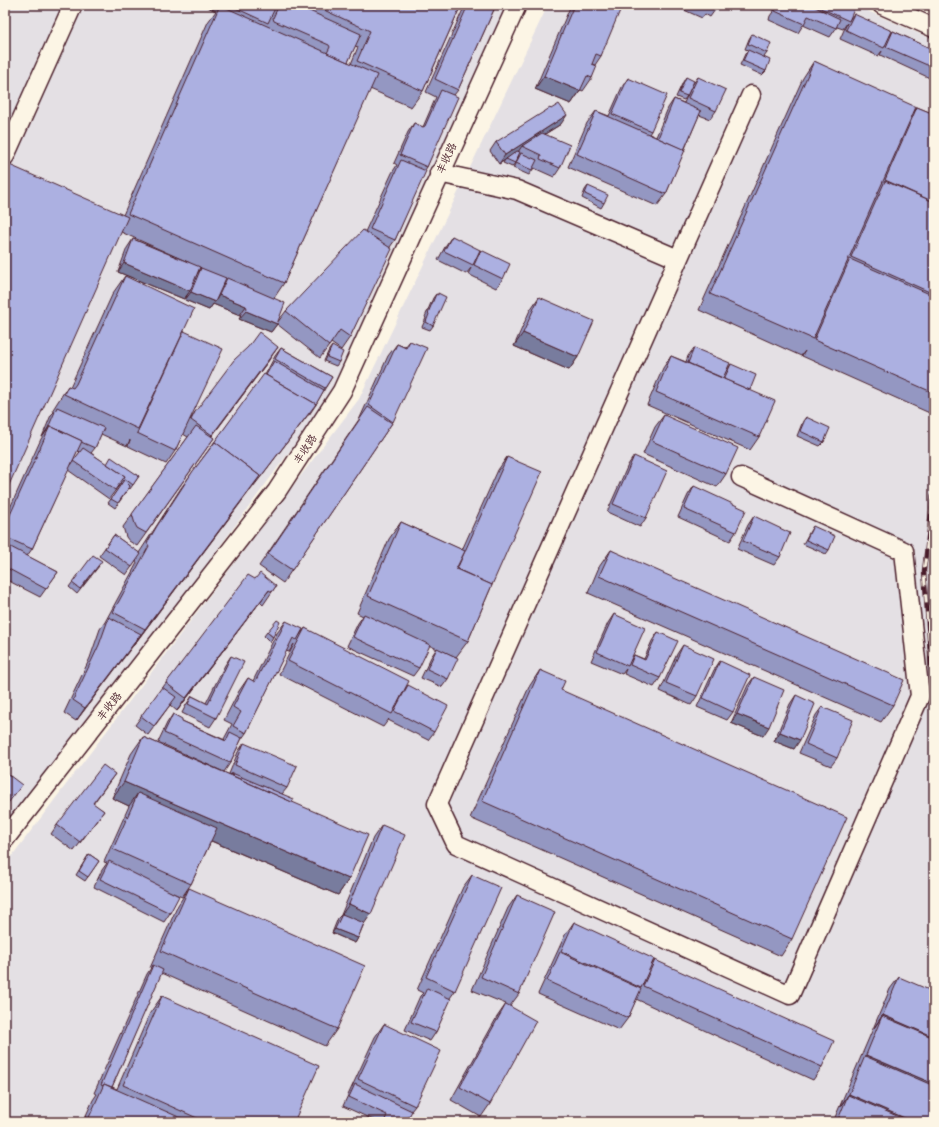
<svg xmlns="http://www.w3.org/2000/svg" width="939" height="1127" viewBox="0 0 939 1127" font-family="Kalam,'LXGW WenKai TC',sans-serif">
<rect width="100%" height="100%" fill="#fcf5e5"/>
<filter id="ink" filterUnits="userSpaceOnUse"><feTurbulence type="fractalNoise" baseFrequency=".025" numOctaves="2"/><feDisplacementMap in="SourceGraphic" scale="8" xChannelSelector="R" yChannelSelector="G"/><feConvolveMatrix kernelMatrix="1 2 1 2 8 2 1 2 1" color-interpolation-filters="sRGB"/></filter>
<g filter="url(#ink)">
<g fill="#e4e0e4">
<polygon points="5,5 509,5 439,173 323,406 5,839"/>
<polygon points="548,5 854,5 934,40 934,1122 5,1122 5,865 359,399"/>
</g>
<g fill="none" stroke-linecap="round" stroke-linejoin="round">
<defs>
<g id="street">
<polyline points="882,5 934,28"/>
<polyline points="5,156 73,5"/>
<polyline points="439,173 517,190 678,259"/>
<polyline points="741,477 904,551 920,696 790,995 456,844 437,804 751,95"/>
<polyline points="5,839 277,491 342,391 517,5"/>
</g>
</defs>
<use href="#street" stroke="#4a1f2b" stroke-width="21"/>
<use href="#street" stroke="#fcf5e5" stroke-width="18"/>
<defs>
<polyline id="rail" points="934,487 924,571 931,666 934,688"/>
</defs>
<use href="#rail" stroke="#4a1f2b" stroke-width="4.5"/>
<use href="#rail" stroke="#fcf5e5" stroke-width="3" stroke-dasharray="9" stroke-linecap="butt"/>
</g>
<g fill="#9497c2" stroke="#4a1f2b" fill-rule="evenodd">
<path d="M203 5H274L275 8 277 5H461L423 91 411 107 370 89 284 283 274 298 277 323 286 311 365 232 392 173 397 165 394 163 408 132 414 123 423 127 436 97 426 92 465 5H496L458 90 454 95 427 167 425 170 395 240 390 247 350 337 341 350 331 343 320 358 277 324 271 332 239 319 241 316 240 315 213 304 209 310 185 300 188 293 184 299 118 272 127 248 133 239 190 263 121 232 123 215 208 22 216 11ZM355 46 358 47 351 64 348 62ZM200 267 201 268 197 274Z"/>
<polygon points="571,5 614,5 601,56 595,65 592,78 583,91 581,90 571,104 535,89"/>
<polygon points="673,5 722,5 720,8 717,7 710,17 705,14 702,18"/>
<polygon points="765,5 852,5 849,20 854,14 890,36 893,31 934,50 934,80 880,55 882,51 878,56 840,39 847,23 843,29 837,27 830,37 803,25 798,33 769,20 770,16 775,9 772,9"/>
<polygon points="752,34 767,53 764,57 766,71 762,75 740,65 745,54 748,50 745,49 749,39"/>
<polygon points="814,61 914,112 917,107 934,114 934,415 802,356 805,351 801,356 699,310 803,78"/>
<polygon points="686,77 687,96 684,100 676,97 683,82"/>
<polygon points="698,77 716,111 710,119 699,115 666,194 657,206 568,167 587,123 596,111 609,116 622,87 628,78 651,131 649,134 656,137 668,108 674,99 684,103 692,85"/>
<polygon points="561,124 545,134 560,168 554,177 534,168 529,175 513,168 519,156 518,156 515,163 512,167 503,163 505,160 499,164 490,151 496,142"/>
<polygon points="588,186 604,203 601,208 582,198 585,190"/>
<polygon points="452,236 477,256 481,250 503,279 496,288 468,274 471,268 466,274 438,260 446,245"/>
<path d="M125 276 182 333 190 420 195 412 269 360 211 437 214 438 137 546 129 541 126 537 123 527 188 437 183 434 175 451 166 464 128 446 130 440 127 446 101 434 95 448 91 453 106 464 139 476 130 489 129 488 115 508 108 503 122 484 121 483 109 499 68 470 32 549 27 556 58 572 40 597 5 579V519L41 439 43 436 42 437 51 415 54 412 52 411 57 403 68 386 70 387 113 293ZM77 451 80 452 71 465Z"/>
<polygon points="436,294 433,326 430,330 422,327 426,318 425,317 433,298"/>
<polygon points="539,297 578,357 569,370 514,346 530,310"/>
<polygon points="410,341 392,423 283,583 259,566 360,418 388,356 397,344 405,347"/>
<polygon points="332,346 339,362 336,366 324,361 329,350"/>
<polygon points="281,348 332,377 324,390 315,406 309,415 308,415 250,491 249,491 133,646 133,645 76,721 64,713 90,658 100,629 105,622 137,563 136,561 126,575 99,556 114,535 139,553 181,488 213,444 265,375 275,356"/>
<polygon points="694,348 728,369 731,364 750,390 759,437 750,450 647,405 663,368 671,356 686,362 688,356"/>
<polygon points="664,415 726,474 717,487 643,454 655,427"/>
<polygon points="806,417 824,442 820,446 797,436 803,421"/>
<polygon points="634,456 646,518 640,527 607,512 628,465"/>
<polygon points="507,457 492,585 468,641 456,657 426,644 419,668 413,676 347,646 358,623 363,616 357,613 389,539 401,522 462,550 498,470"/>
<polygon points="694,486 736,532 730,541 678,517 688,495"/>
<polygon points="754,516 780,557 774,565 737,549 748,525"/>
<polygon points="813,526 829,550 826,554 803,544 810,531"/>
<polygon points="611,550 893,705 881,722 588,593 599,567"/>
<polygon points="99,566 77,594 69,587 72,583"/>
<polygon points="255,579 276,586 263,605 260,602 177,711 170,705 148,735 135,725 166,683"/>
<polygon points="614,614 631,660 634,655 644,659 652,641 658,632 660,678 654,687 624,674 626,669 622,674 591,661 608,623"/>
<polygon points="286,621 299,636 305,628 405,689 408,685 434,732 428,740 388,720 389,719 383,727 279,674 294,644 289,652 286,651 246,733 241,740 230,763 224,772 158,742 167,723 173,714 182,721 225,740 224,739 232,724 224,720 239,691 248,678 253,681 277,633"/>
<polygon points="267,632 273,637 270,642 264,636"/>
<polygon points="683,645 697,696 691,705 660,691 677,654"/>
<polygon points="437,648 448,679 442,687 421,678 431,657"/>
<polygon points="231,656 216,718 210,727 182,713 186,705 192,696 206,703 225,665"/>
<polygon points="720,661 733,712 727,720 697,707 714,670"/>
<polygon points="540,670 561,690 792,939 781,956 470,818 529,687"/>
<polygon points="754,677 763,736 731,723 748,685"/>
<polygon points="796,695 794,749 774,741 790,704"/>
<polygon points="822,707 837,758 831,766 799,753 816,715"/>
<polygon points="143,737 230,775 231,775 229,774 238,752 244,743 287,788 282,794 292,802 349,879 338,895 211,841 191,884 182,897 168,891 170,913 164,922 94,887 102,870 107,863 104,862 129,806 112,798 131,754"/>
<polygon points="115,774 93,804 104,811 74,851 51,834 57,825"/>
<polygon points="382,825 363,926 358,938 355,943 332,933 338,918 341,915 373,838"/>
<polygon points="89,854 99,861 85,881 76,875"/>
<polygon points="472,875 455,991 450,998 436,1032 430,1041 405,1030 420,996 423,993 417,990 463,887"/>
<polygon points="189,888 337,1029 325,1046 161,973 112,1087 117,1089 150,1013 162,996 294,1122 83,1122 93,1100 97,1094 94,1093 147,974 151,968 150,968 178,905"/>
<polygon points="517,895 519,994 510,1006 490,1104 481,1117 451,1100 497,1017 506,1004 472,990 508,908"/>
<polygon points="574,922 651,965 655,960 822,1067 813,1080 636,999 628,1018 619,1030 538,994 565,935"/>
<polygon points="899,977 934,1122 833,1122 890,989"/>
<polygon points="384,1024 415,1106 411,1111 406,1122 378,1122 343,1106 375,1037"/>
</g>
<g fill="#787b9e" stroke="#4a1f2b">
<polygon points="775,5 800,5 772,9"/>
<polygon points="544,76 580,91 571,104 535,89"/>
<polygon points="567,115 561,124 524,147 522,146 518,152 506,159 505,160 499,164 505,155"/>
<polygon points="124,263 190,291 184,299 118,272"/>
<polygon points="191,292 215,302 219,295 246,306 240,315 213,304 209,310 185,300"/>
<polygon points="246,311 277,324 271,332 239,319"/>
<polygon points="523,333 578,357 569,370 514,346"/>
<polygon points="278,347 269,360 203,448 212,435"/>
<polygon points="48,428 49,428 43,436 42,437"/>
<polygon points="260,476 248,493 133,646 145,629"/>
<polygon points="269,590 260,602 177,711 186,698"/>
<polygon points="141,634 132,647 76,721 85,708"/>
<polygon points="737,714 769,727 763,736 731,723"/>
<polygon points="780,732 800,740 794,749 774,741"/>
<polygon points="124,782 349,879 338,895 132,807 138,793 129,806 112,798"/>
<polygon points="349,904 371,914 362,927 340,917"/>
<polygon points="335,929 358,938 355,943 332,933"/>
<polygon points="883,1015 934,1037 934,1053 882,1016 874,1028"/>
<polygon points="866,1055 934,1084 934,1101 865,1057"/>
<polygon points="849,1094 914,1122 876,1122 848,1095 840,1107"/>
</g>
<g fill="#acb0e1" stroke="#4a1f2b">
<polygon points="220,5 377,75 284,283 128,214"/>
<polygon points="229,5 274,5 276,6 268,23"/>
<polygon points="279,5 296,5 361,34 348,62 327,53 330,47 329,45 274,21 273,18"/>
<polygon points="313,5 461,5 423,91 357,61 370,31"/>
<polygon points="468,5 496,5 458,90 435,79"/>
<polygon points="574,5 614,5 621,8 601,56 596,54 592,64 597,66 592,78 587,76 580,91 544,76"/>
<polygon points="784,5 811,5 840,19 836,28 808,16 804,24 775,11 776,7"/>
<polygon points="814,5 852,5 855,7 849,21"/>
<polygon points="854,14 892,31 884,48 846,30"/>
<polygon points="893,31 934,50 934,68 886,47"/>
<polygon points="752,34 771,43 767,53 748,44"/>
<polygon points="748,50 770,60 766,71 743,61"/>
<polygon points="814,61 916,107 813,339 710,294"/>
<polygon points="686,77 694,81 687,96 679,93"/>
<polygon points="698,77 726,90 716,111 688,98"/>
<polygon points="628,78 667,95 651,131 612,114"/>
<polygon points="441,90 458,97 427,167 400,155 414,123 423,127 425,126"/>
<polygon points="674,99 701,111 684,150 658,138"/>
<polygon points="559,104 567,115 505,155 496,142 550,108 551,109"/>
<polygon points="917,107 934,114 934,202 885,180"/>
<polygon points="596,111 685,150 666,194 577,154"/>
<polygon points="542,133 570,145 560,168 540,159 541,155 522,146"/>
<polygon points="517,151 520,152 515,163 506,159"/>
<polygon points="521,153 537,160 532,170 516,163"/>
<polygon points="401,160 426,171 395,240 370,229"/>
<polygon points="5,163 128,217 5,494"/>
<polygon points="885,181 934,202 934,294 851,257"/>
<polygon points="588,186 608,195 604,203 585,194"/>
<polygon points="363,230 392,249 350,337 340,330 329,346 286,311"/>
<polygon points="452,236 480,250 473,265 444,251"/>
<polygon points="133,239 200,267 190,291 124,263"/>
<polygon points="481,250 510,264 503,279 474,265"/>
<polygon points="850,259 934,296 934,393 814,340"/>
<polygon points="201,268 226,278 215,302 191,292"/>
<polygon points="125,276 194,309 138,429 64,394 68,386 73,388 76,384"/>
<polygon points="227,278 285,303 277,324 246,311 247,308 246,306 219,295"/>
<polygon points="438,293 446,297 433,326 426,322 429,314 428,313 436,294 438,295"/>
<polygon points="539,297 594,321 578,357 523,333"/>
<polygon points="184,331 223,349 175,451 137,433"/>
<polygon points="259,332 278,347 212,435 191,420 195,412 234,360 248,347"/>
<polygon points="410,341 427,348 393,422 369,405 397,344 406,348"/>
<polygon points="332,346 343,352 339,362 327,357"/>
<polygon points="281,348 332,377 325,388 275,359"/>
<polygon points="694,348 730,363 723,378 688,363"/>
<polygon points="671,356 775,401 759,437 656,392"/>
<polygon points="274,361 324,390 315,406 314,406 316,404 266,375"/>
<polygon points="731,364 756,375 750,390 724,379"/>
<polygon points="264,374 316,404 259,479 258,478 260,476 215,442 213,444"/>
<polygon points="57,407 104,428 95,448 81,442 82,441 50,426 49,428 48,428"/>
<polygon points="368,407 392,423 292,570 268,554"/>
<polygon points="664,415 738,448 726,474 652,441"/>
<polygon points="806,417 830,428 824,442 800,431"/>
<polygon points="50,426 82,441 32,549 5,537 5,526"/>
<polygon points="196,426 214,438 146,533 137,528 135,524 132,514"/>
<polygon points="215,442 260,476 145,629 113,612 149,546 147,543 157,526 193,471"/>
<polygon points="83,448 125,476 115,490 73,461"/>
<polygon points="634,456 667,471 646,518 613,504"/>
<polygon points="111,457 139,476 133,485 124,478 125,476 107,464"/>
<polygon points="507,457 542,472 492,585 457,569"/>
<polygon points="124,480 130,486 118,503 111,499"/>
<polygon points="694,486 746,510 736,532 684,509"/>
<polygon points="754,516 790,533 780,557 743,541"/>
<polygon points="401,522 465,551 456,569 492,585 468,641 368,596"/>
<polygon points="813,526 835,536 829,550 806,540"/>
<polygon points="114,535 141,554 132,567 105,548"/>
<polygon points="5,544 58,572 46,589 5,567"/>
<polygon points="611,550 904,680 893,705 599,576"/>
<polygon points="93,555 102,561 80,589 72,583"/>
<polygon points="260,573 276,586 272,592 269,590 186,698 166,683 248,575 255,579"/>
<polygon points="364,614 430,645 419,668 353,637"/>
<polygon points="614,614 645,628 628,666 597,652"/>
<polygon points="109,617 141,634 85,708 73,700 99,645"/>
<polygon points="277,620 280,622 273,637 267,632"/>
<polygon points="286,621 303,629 297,640 293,638 246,733 233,726 241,712 233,707 248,678 255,682"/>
<polygon points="305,628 409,681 392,714 288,661"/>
<polygon points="658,632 678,641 660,678 630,665 634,655 645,660"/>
<polygon points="683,645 714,659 697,696 666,683"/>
<polygon points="437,648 458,658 448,679 427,669"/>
<polygon points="231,656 244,662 216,718 188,704 192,696 208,704"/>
<polygon points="720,661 750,675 733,712 703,698"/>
<polygon points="540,670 565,681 561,690 847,817 792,939 482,801"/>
<polygon points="754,677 784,690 769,727 737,714"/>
<polygon points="408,685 448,706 434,732 394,711"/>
<polygon points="162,687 176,697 154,726 141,716"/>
<polygon points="796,695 815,704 800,740 780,732"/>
<polygon points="822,707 853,720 837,758 806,744"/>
<polygon points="173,714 182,719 182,721 226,741 230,732 242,738 230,763 164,733"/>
<polygon points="143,737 368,835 349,879 124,782"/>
<polygon points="244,743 297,766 287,788 235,765"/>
<polygon points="103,765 115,774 93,803 104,811 80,842 57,825"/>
<polygon points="5,772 22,785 5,807"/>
<polygon points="232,773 294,799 292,802 231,775"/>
<polygon points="138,793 217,828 191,884 113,849"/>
<polygon points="382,825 405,835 371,914 349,904"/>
<polygon points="89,854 99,861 88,877 79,871"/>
<polygon points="109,861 179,896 170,913 100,879"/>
<polygon points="472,875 501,888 455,991 426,977"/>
<polygon points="189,888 365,966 337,1029 161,951"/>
<polygon points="517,895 555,912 519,994 481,977"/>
<polygon points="342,914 364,923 358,938 335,929"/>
<polygon points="574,922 654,959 641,988 561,951"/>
<polygon points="560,952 641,989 628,1018 547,981"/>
<polygon points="655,960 834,1041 822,1067 643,986"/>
<polygon points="153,965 163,970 112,1087 104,1084 103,1086 101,1085"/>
<polygon points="899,977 934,992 934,1037 883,1015"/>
<polygon points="427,988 451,999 436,1032 411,1022"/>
<polygon points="162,996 319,1066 294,1122 206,1122 123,1085"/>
<polygon points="506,1004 536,1021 490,1104 460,1087"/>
<polygon points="882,1016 934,1038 934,1084 866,1055"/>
<polygon points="384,1024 441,1051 415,1106 358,1079"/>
<polygon points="865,1056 934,1086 934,1122 914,1122 849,1094"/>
<polygon points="104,1084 190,1122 87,1122"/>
<polygon points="355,1084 412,1111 406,1122 384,1122 387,1115 349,1097"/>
<polygon points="848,1095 911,1122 837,1122"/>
<polygon points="340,1118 349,1122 338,1122"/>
</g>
</g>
<g text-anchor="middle" stroke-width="3" stroke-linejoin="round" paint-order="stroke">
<g font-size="11" fill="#4a1f2b" stroke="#fcf5e5">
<text transform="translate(446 158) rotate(-65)" y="4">丰收路</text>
<text transform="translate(305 449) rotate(-57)" y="4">丰收路</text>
<text transform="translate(109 706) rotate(-52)" y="4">丰收路</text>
</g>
</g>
<rect width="939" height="1127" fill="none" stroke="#fcf5e5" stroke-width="20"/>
<rect x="10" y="10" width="919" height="1107" fill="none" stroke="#4a1f2b" stroke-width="1.5" filter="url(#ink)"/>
</svg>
